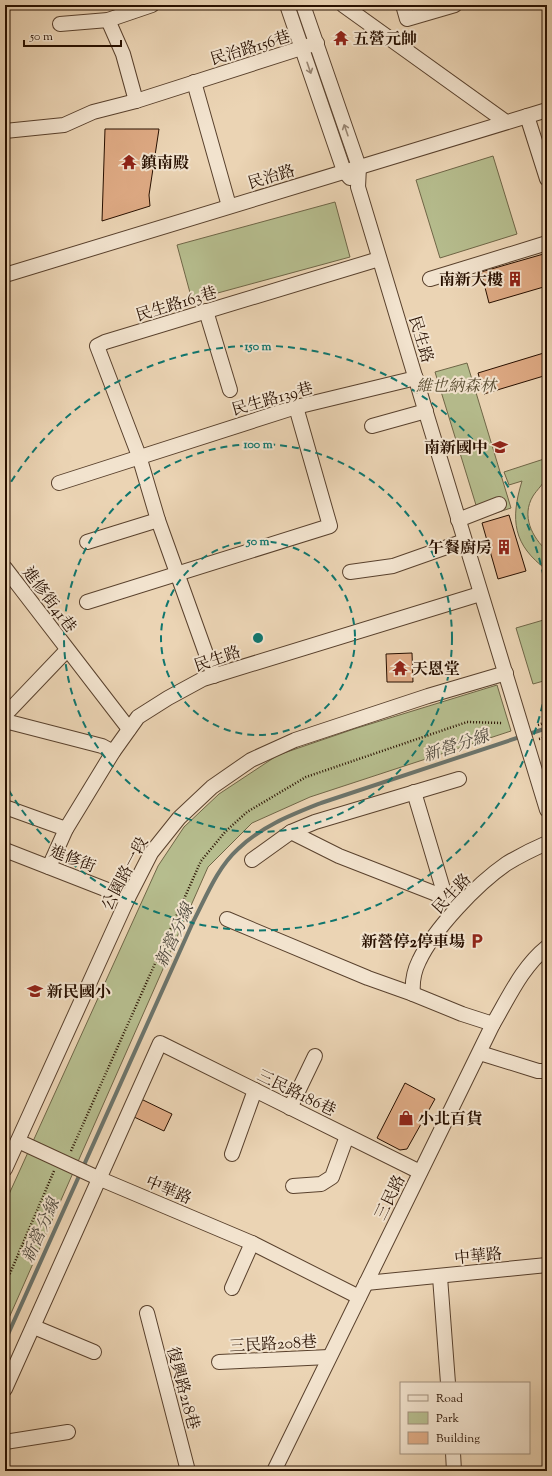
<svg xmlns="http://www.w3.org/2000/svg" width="552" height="1476" viewBox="0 0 552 1476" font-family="'Sorts Mill Goudy','Noto Serif TC',serif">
<rect width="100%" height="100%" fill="#ebd4b4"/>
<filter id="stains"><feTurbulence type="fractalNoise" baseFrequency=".005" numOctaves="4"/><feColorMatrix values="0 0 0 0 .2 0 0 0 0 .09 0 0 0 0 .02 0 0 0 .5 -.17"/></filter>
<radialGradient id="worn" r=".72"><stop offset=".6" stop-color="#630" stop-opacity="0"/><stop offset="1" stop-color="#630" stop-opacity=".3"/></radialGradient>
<g fill="#b6bd8e" stroke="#6f6647">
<polygon points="493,156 517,234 440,258 416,180"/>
<polygon points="335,202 350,257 192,300 177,245"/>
<polygon points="467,363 511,508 480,518 435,372"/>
<path d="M547 458C547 463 549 471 547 476 546 481 536 491 533 496 521 516 532 537 547 551V570C513 545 510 520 522 481L509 485 504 472Z"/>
<polygon points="547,619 547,680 533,684 516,628"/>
<polygon points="497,685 511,731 310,797 252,823 208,867 5,1327 5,1203 158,866 184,827 219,794 278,755 354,729"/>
</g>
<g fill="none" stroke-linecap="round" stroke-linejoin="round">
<path stroke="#6c746b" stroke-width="4" d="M5 1341 193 922C206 897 217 868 238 849 262 826 291 815 321 803L547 728"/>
</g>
<g fill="#deaa84" stroke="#281000">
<polygon points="105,129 159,129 149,195 150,206 102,221"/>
<polygon points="547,253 547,286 489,303 481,272"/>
<polygon points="547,330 547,344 543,331"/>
<polygon points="547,352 547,375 484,394 478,373"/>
<polygon points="509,515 526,571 498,579 482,523"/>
<polygon points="412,653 413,682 387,682 386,654"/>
<polygon points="405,1083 435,1099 407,1149 400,1150 377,1138"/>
<polygon points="141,1099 172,1114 164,1131 132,1116"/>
</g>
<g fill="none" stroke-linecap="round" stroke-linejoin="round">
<defs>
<g id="minor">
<polyline points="287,5 344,171 350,178"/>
<path d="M303 5 359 167 358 187C420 395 484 602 547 810"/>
<polyline points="343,5 506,122"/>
<polyline points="403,5 407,19 455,5"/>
<polyline points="108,20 123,54 136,101 317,43"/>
<polyline points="60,24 108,20 152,5"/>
<polyline points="194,82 229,206"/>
<polyline points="527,116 547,179"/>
<polyline points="5,131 64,125 93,112 136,101"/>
<polyline points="5,275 547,110"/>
<polyline points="430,279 547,243"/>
<polyline points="206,311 230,390"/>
<polyline points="372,426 426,411"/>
<polyline points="59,483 296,407 416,378"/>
<polyline points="458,520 499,504"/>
<polyline points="87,542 158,520"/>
<polyline points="5,568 129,729"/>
<polyline points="350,572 393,566 464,541"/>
<polyline points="87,602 330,526 296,407"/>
<polyline points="214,676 158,520 139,456 97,346 105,342 379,259"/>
<polyline points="5,715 67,650"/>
<polyline points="5,721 102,746 113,752"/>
<polyline points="414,792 446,899 450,901"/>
<polyline points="5,807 66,829"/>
<polyline points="291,832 339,856 439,895 446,899"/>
<polyline points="5,850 128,898"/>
<polyline points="252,860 291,832 315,822 459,779"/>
<polyline points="49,867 66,829 113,752 138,717 168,698 203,679 480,594"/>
<polyline points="227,919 368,978 413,994"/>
<path d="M493 1024 462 1014 413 994C412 983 414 971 419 961 434 929 477 884 506 864 519 856 533 849 547 843"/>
<polyline points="480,1053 538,1071 547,1071"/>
<polyline points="290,1108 315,1056"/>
<polyline points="18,1141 98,1178 252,1243 359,1297"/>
<polyline points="232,1154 255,1090"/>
<polyline points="5,1169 128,898 151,853 179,818 212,787 251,760 295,740 428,696 506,673"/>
<polyline points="293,1186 321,1184 332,1177 347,1136"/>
<polyline points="440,1277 448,1383"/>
<polyline points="366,1283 547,1265"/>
<polyline points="232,1288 252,1243"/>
<polyline points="147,1313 188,1471"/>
<polyline points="34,1327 94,1352"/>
<polyline points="219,1362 329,1357"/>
<polyline points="5,1389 160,1043 420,1172"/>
<polyline points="5,1442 68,1432"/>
<polyline points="453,1453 454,1471"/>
<path d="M274 1471 493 1024C509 997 522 967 547 947"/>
</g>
</defs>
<use href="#minor" stroke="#59412d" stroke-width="16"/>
<g stroke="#281000" stroke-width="2.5" stroke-dasharray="1 2" stroke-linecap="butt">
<polyline points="538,725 547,722"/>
<polyline points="539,739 547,737"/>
<polyline points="71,1151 201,861 225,832 247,812 306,777 467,722 502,723"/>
<polyline points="5,1285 54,1171"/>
</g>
<use href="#minor" stroke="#f2e3ce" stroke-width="14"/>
</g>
<defs><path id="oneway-shaft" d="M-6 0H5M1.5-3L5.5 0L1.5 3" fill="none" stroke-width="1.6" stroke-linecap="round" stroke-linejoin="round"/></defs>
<g stroke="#978471">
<use href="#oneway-shaft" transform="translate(309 68) rotate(71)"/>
<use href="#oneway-shaft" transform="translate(346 130) rotate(-109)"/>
</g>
<g fill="none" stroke="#0f766e" stroke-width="2" stroke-dasharray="7 5">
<circle cx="258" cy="638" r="97"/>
<circle cx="258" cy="638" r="194"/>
<path d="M547 681A292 292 0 0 1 5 784M5 492A292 292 0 0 1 547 595"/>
</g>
<defs>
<symbol id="temple-bare" viewBox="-9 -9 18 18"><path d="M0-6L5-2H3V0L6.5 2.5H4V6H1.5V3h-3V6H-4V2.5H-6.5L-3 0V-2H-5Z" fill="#8f2418" stroke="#f2e3ce" stroke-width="2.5" paint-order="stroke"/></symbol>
<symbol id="building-bare" viewBox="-9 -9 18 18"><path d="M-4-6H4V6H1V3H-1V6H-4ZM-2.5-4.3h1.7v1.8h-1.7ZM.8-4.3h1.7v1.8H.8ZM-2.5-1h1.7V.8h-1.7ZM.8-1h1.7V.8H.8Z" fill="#8f2418" stroke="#f2e3ce" stroke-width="2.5" paint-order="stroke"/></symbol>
<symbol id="school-bare" viewBox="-9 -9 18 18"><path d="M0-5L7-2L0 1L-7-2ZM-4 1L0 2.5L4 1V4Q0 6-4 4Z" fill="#8f2418" stroke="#f2e3ce" stroke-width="2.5" paint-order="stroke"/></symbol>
<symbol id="parking-bare" viewBox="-9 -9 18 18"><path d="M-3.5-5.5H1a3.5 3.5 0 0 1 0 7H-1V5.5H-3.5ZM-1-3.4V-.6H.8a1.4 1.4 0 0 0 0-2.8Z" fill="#8f2418" stroke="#f2e3ce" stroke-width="2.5" paint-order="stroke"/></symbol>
<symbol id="shop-bare" viewBox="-9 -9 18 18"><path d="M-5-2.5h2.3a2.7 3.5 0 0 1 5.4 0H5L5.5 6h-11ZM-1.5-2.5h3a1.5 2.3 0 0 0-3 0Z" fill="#8f2418" stroke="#f2e3ce" stroke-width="2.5" paint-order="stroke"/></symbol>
</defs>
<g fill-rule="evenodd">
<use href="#temple-bare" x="330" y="27" width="22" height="22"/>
<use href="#temple-bare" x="118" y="151" width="22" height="22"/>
<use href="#building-bare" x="504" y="268" width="22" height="22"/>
<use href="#school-bare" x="489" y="436" width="22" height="22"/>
<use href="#building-bare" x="493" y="536" width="22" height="22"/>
<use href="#temple-bare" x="389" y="657" width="22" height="22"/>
<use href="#parking-bare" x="466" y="930" width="22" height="22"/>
<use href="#school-bare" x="24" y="980" width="22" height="22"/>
<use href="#shop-bare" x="395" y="1107" width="22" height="22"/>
</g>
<g text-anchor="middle" stroke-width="4" stroke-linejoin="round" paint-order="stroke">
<g font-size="16" font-weight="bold" fill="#281000" stroke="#f2e3ce" text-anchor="start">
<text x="353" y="44">五營元帥</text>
<text x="141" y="168">鎮南殿</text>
<text x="503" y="285" text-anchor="end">南新大樓</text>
<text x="488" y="453" text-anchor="end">南新國中</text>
<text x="492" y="553" text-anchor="end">午餐廚房</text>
<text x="412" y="674">天恩堂</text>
<text x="465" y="947" text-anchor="end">新營停2停車場</text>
<text x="47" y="997">新民國小</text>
<text x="418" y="1124">小北百貨</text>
</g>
<g font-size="16" fill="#281000" stroke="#f2e3ce">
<text transform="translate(250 47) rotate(-17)" y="6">民治路156巷</text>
<text transform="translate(271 176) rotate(-17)" y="6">民治路</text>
<text transform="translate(176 303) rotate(-17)" y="6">民生路163巷</text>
<text transform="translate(422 339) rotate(73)" y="6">民生路</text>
<text transform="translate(272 398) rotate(-16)" y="6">民生路139巷</text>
<text transform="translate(50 599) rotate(53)" y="6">進修街41巷</text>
<text transform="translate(217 658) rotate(-19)" y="6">民生路</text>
<text transform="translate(73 858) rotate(21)" y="6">進修街</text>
<text transform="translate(124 873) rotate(-62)" y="6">公園路一段</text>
<text transform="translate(451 893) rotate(-47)" y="6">民生路</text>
<text transform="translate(297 1092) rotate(26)" y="6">三民路186巷</text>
<text transform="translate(169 1189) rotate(23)" y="6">中華路</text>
<text transform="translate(389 1197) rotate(-64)" y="6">三民路</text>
<text transform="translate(478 1255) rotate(-6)" y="6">中華路</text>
<text transform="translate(273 1343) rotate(-3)" y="6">三民路208巷</text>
<text transform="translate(184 1388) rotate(75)" y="6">復興路218巷</text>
</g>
<g font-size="16" font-style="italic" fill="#5a4d32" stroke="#f2e3ce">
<text x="456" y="391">維也納森林</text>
</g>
<g font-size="17" font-style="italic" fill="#504a3e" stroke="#f2e3ce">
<text transform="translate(456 745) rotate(-18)" y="6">新營分線</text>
<text transform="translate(174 935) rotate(-65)" y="6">新營分線</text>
<text transform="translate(40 1230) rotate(-66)" y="6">新營分線</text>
</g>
</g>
<circle cx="258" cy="638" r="6" fill="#0f766e" stroke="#f2e3ce" stroke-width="2"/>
<g font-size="12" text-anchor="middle" font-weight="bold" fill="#0f766e" stroke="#f2e3ce" stroke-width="4" stroke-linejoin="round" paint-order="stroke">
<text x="258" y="350">150 m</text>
<text x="258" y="448">100 m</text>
<text x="258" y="545">50 m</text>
</g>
<rect width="552" height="1476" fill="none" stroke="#ebd4b4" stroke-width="20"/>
<rect x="6" y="6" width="540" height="1464" fill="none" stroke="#281000" stroke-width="2"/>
<rect x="10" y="10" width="532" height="1456" fill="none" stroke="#281000"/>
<rect x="400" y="1382" width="130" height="72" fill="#f2e3ce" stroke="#a18f7c"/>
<rect x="408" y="1395" width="20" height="6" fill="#f2e3ce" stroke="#a18f7c"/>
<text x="436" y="1402" font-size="12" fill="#281000">Road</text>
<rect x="408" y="1412" width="20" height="12" fill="#b6bd8e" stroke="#a18f7c"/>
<text x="436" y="1422" font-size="12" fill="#281000">Park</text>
<rect x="408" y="1432" width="20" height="12" fill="#deaa84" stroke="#a18f7c"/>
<text x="436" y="1442" font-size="12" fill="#281000">Building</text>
<path d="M24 40v6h97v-6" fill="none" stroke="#281000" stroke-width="2"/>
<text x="30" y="40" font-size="12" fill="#281000" stroke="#f2e3ce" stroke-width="3" paint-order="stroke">50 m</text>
<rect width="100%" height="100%" filter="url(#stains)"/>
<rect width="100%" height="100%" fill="url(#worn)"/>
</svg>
